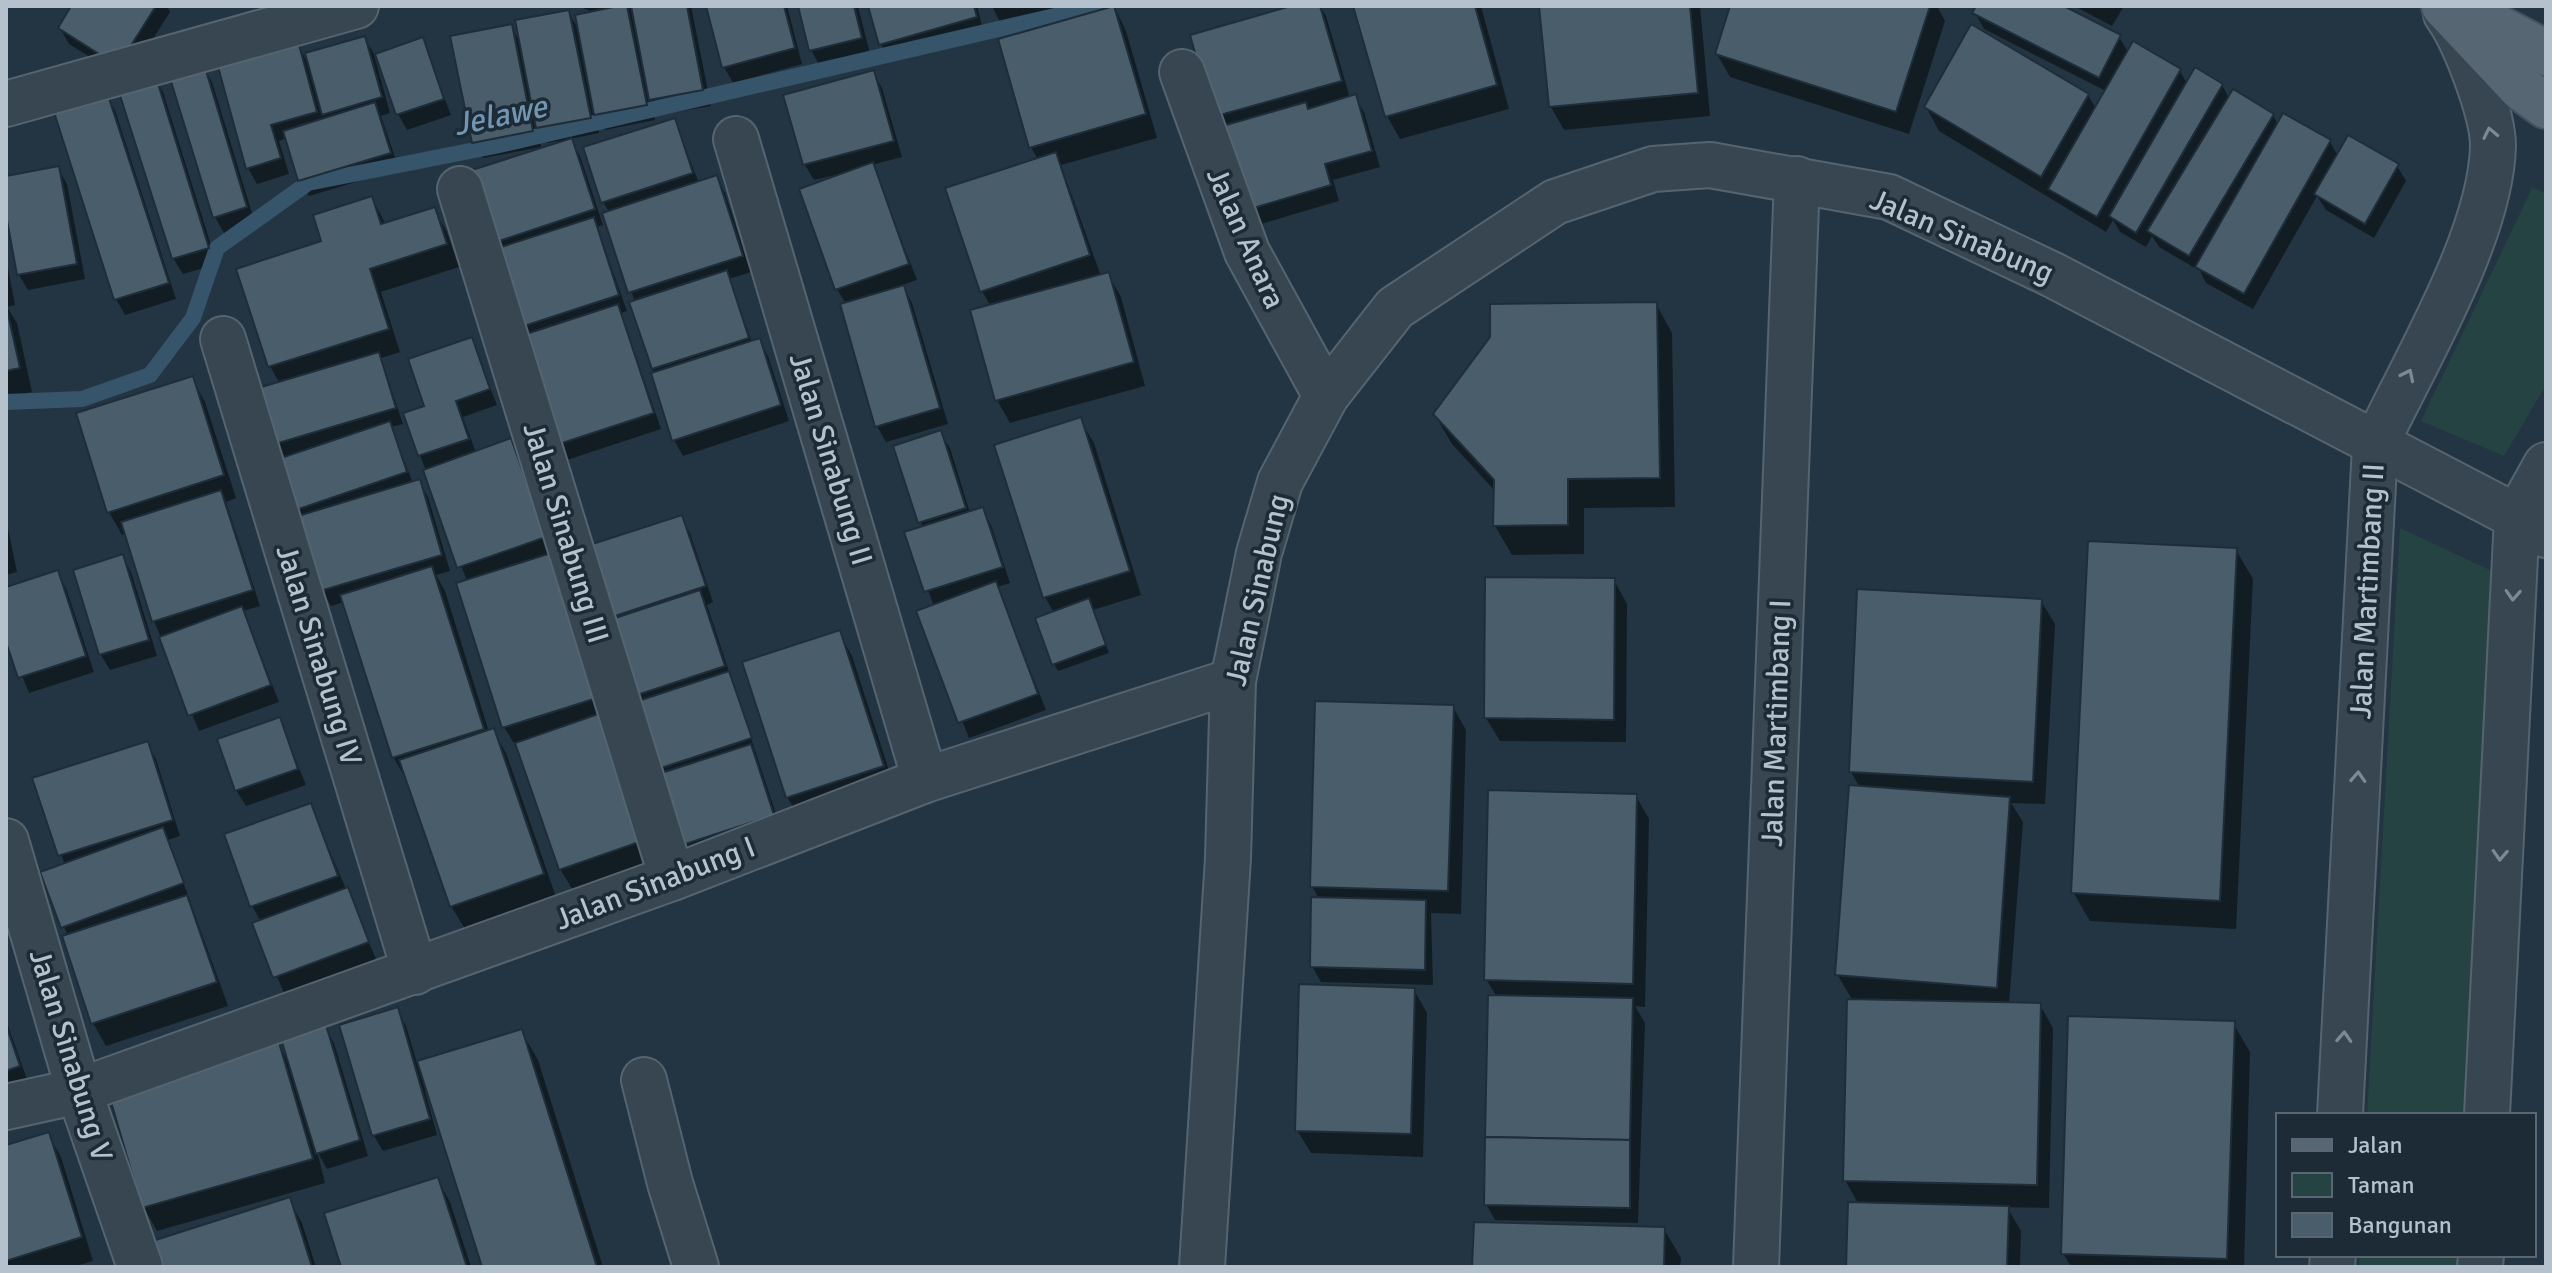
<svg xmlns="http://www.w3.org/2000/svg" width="2552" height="1273" viewBox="0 0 2552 1273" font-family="Signika,sans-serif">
<rect width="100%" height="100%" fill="#233542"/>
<g fill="#254342">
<polygon points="2532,188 2546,193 2546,385 2504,456 2421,421"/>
<polygon points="2400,528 2492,571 2466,1115 2367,1115"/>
<rect x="2359" y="1255" width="100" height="12"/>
</g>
<g fill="#0007">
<polygon points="74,6 167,6 170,12 127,80 69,44 60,28"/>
<polygon points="579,6 691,6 711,106 660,115 651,100 655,120 605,130 596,114 599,133 570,139 580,156 603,225 597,227 627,311 621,313 661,429 567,460 558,444 498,241 558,141 547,143 538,128 541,147 483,158 474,143 511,26 521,44 568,12 579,30 594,13"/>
<polygon points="708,6 787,6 802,64 733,83 724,67"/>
<polygon points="800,6 858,6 870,54 820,66 811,50"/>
<polygon points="870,6 977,6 984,33 890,60 881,44"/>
<polygon points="992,6 1114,6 1126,31 1157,138 1061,165 1101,276 1108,274 1121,297 1145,386 1010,423 997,400 991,307 982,291 948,189 1038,160 1031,147 1036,26 1006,34"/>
<polygon points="1298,6 1320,6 1326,16 1350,98 1355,97 1364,112 1380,167 1333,180 1339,201 1254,226 1215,116"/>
<polygon points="1355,6 1481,6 1509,109 1400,139 1387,116"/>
<polygon points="1541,6 1700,6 1710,116 1564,130 1551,107"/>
<polygon points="1732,6 1937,6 1945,21 1909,134 1730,77 1717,54"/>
<polygon points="1978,6 2059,6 2119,37 2128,52 2180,71 2187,84 2222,85 2229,98 2273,115 2278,125 2330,142 2338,156 2397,166 2406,181 2374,238 2326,210 2317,196 2253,309 2206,283 2200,271 2159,247 2152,236 2146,247 2120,232 2113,220 2106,232 1939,131 1926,107 2088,95 2096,109 2106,91 1984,29 1975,13"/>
<polygon points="2074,6 2124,6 2112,26"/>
<polygon points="365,39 374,54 390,113 381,116 399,169 309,196 300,181 287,138 279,141 289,174 257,184 248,168 297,43 309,65"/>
<polygon points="422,40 451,115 407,130 398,114"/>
<polygon points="203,66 212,82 255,223 224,233 215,217"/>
<polygon points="873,72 882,88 902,157 872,165 917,280 902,285 912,303 948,424 886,442 877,426 846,304 837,289 831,179 831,176 814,180 805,165 786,96"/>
<polygon points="154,76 163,92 217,264 183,274 173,258"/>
<polygon points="106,94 115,110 176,299 125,315 116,299"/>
<polygon points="674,120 699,183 716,178 725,193 751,272 729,279 752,342 759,340 768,356 789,421 683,456 674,440 632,303 635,302 605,214 610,213 603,202"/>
<polygon points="58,168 67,184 85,279 28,290 19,275 6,204 6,178"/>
<polygon points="372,198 386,225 434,209 447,232 459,267 381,292 400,352 381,358 403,424 391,427 413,483 419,481 428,497 450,571 436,575 445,591 489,732 493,730 506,753 556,897 465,929 451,906 407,781 394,758 344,602 331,606 322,590 286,459 277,443 280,384 270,366 324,242"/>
<polygon points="6,258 15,305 7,307 17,323 32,392 6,397"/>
<polygon points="1656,304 1672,333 1675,507 1584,508 1584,554 1512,555 1495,526 1495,491 1452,444 1435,415"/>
<polygon points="471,340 497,405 463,417 476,453 510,441 519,457 657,864 574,892 560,869 518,750 504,727 467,581 420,455 427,407"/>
<polygon points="192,379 205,402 236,498 226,502 260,606 243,611 279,702 199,731 154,621 126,534 122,535 109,512"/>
<polygon points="1080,420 1094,443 1141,595 1093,610 1109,653 1058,671 1054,664 1054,613 1045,597 997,446"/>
<polygon points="940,433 950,448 970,513 982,509 991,525 1010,583 997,587 1046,710 969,738 919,612 934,606 907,534 924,528 920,522"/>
<polygon points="681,518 690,533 713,602 707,605 782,832 681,864 666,774 602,624"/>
<polygon points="6,519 17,572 6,575"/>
<polygon points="2236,550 2253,579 2236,929 2090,921 2073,892"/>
<polygon points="122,556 131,572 157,656 110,670 101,655 75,571"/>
<polygon points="57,573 66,588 94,672 29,693 6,636 6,589"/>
<polygon points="1614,580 1627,604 1626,742 1500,741 1486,718"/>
<polygon points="2041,601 2055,624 2045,804 2011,803 2023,822 2009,1004 2040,1005 2053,1028 2049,1208 2007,1207 2021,1231 2020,1267 1848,1267 1859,1205 1845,1180 1853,1001 1837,974 1860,788 1851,772"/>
<polygon points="839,633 852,656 895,789 801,820 787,797"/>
<polygon points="1453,707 1466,730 1461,914 1431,913 1433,985 1321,982 1312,966 1319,899 1312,886"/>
<polygon points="279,719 306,785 246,806 236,790"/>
<polygon points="147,743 156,759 180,836 168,840 228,1006 106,1046 93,1023 68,936 42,874 65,865 35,779"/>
<polygon points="1636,796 1649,819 1645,1007 1635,1006 1645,1023 1638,1223 1495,1220 1486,1204 1497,997 1486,979"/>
<polygon points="310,805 376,959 284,993 255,924 261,922 252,906"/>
<polygon points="1414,990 1427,1013 1423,1157 1311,1153 1297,1130"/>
<polygon points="397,1010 406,1026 417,1063 521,1031 538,1060 603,1267 484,1267 428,1090 425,1091 437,1135 383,1151 374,1136 341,1026"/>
<polygon points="6,1020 28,1082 6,1090"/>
<polygon points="2233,1023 2250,1052 2244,1267 2071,1267 2063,1253"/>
<polygon points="325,1027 334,1043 368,1156 327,1169 317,1151 325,1183 157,1231 144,1208 109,1089 277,1041 288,1062"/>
<polygon points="48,1134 61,1157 93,1261 73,1267 6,1267 6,1147"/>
<polygon points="437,1179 450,1202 471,1267 343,1267"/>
<polygon points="289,1200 302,1223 316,1267 153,1267"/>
<polygon points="1664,1229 1681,1258 1680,1267 1474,1267"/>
</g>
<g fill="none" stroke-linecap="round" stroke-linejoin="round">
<polyline stroke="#36546a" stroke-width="16" points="6,402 82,399 150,375 193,318 217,248 308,183 495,146 1098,6"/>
</g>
<g fill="#495d6b" stroke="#1f2d39" stroke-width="2">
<polygon points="71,6 156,6 118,66 58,28"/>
<polygon points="618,6 627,6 647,105 594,115 575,15"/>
<polygon points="631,6 687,6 703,90 649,100"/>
<polygon points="706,6 784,6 795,48 722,68"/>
<polygon points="798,6 854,6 862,38 809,51"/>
<polygon points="868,6 974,6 977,17 879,45"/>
<polygon points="1114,6 1146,114 1029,148 998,39"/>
<polygon points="1291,6 1320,6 1342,81 1213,117 1190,35"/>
<polygon points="1353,6 1475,6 1497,85 1385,117"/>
<polygon points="1539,6 1690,6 1698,93 1549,107"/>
<polygon points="1730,6 1930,6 1896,112 1715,54"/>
<polygon points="1976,6 2064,6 2121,35 2099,78 1972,13"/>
<polygon points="569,10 591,118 536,128 515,20"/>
<polygon points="512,24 533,131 472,143 450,36"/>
<polygon points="1971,24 2089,94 2041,177 1924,107"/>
<polygon points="365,36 382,97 322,115 305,53"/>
<polygon points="423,37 444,99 396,115 375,54"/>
<polygon points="298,41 317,112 271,125 281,158 246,169 217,63"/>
<polygon points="2133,41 2181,69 2097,217 2048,189"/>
<polygon points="204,64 247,207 213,218 169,75"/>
<polygon points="2195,67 2223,84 2136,233 2109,216"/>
<polygon points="874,70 894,141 803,165 783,95"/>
<polygon points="155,74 209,248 172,259 117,86"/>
<polygon points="2233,89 2274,114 2189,256 2147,231"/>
<polygon points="107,92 169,283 114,300 53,109"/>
<polygon points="1356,94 1372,151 1325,164 1331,185 1243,211 1219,127 1306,102 1308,109"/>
<polygon points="375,102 391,153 298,181 283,131"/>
<polygon points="2283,113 2331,140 2244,294 2195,267"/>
<polygon points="675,118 693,173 601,203 583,147"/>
<polygon points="2348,135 2399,164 2365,224 2314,194"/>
<polygon points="572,138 595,209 496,242 472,170"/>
<polygon points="1056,152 1090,255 980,292 945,188"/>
<polygon points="873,162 909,264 835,290 799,189"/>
<polygon points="59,166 77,264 17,275 6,215 6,176"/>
<polygon points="717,175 743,256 628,293 602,213"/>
<polygon points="372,196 381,224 435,207 447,244 370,269 389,329 268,367 236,269 321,241 313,215"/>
<polygon points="594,217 619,295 518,328 492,250"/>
<polygon points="727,270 749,338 652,369 629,302"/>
<polygon points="1109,272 1134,362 995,401 970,310"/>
<polygon points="904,285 940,408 875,427 840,304"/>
<polygon points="1657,302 1660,478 1568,479 1568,525 1493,526 1494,480 1433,414 1490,337 1490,304"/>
<polygon points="618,304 654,413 556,445 520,336"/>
<polygon points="6,305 20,368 6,371"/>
<polygon points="472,337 490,389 456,401 469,439 418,456 403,413 424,406 408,359"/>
<polygon points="760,338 781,405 672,441 651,373"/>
<polygon points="379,352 396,408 275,444 258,388"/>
<polygon points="193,376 224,475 107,513 76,413"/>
<polygon points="1081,417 1130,571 1043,598 994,445"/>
<polygon points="390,421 407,472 296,510 278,459"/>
<polygon points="941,430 966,508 918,523 893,446"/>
<polygon points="511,438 546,537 457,568 423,470"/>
<polygon points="420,479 442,555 320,591 298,516"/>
<polygon points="221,490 253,590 152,622 121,522"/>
<polygon points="983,507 1003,567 924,592 904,532"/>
<polygon points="682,515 706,586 600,621 577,549"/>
<polygon points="2088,541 2237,548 2220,901 2071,893"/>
<polygon points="551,553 597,698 502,728 456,583"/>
<polygon points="123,554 149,640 99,655 73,570"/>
<polygon points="432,566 484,729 392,758 340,595"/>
<polygon points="58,570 86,656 18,678 6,642 6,587"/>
<polygon points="1485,577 1615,578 1614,720 1484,718"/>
<polygon points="996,581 1038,694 958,723 916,611"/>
<polygon points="1857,589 2042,599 2033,782 1849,772"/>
<polygon points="700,590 725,666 625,699 600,623"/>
<polygon points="1089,598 1106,645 1052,665 1035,618"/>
<polygon points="242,606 271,685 188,716 159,637"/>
<polygon points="840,630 884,766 786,798 742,662"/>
<polygon points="729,671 752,738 661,768 638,701"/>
<polygon points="1315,701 1454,705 1448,891 1310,887"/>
<polygon points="601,713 645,840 559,870 515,743"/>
<polygon points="280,717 298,769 235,791 217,739"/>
<polygon points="494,728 544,874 450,907 399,760"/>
<polygon points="148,741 173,820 58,856 32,778"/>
<polygon points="751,744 774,815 670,849 646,778"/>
<polygon points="1849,785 2010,797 1997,988 1835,975"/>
<polygon points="1488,790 1637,794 1633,984 1484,980"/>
<polygon points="311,803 338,876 250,907 224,834"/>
<polygon points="163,827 184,883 61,928 40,872"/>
<polygon points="348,887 369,942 273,978 252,923"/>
<polygon points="187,895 217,982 91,1024 62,936"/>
<polygon points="1311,897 1426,900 1425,970 1310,967"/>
<polygon points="1299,984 1415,988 1411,1134 1295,1131"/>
<polygon points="1488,995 1633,998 1630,1140 1485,1137"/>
<polygon points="1847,999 2041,1003 2037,1185 1843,1181"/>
<polygon points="398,1007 430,1119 372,1136 339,1025"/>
<polygon points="2068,1016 2235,1021 2227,1259 2061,1254"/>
<polygon points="6,1025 20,1066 6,1071"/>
<polygon points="326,1025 360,1140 316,1154 281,1039"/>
<polygon points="522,1029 597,1267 482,1267 417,1061"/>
<polygon points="278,1039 313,1159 142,1208 107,1088"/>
<polygon points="49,1132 82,1237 6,1261 6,1145"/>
<polygon points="1485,1137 1630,1140 1630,1208 1484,1205"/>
<polygon points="438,1177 467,1267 341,1267 324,1213"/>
<polygon points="290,1197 312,1267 151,1267 143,1244"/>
<polygon points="1848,1202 2009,1206 2007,1267 1846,1267"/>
<polygon points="1474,1222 1665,1227 1664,1267 1472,1267"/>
</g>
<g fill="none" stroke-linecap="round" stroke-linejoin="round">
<defs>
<g id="minor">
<polyline points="1182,72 1247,252 1326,396"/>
<polyline points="6,104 356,6"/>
<polyline points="736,139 925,780"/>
<polyline points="460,189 672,878"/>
<polyline points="223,339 415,972"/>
<polyline points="6,841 79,1091 140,1267"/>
<polyline points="644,1080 670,1183 696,1267"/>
<polyline points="6,1107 79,1091 672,878 925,780 1233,681"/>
<polyline points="2340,1115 2375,446"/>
<polyline points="2487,1115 2517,517 2546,535"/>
<polyline points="1756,1267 1797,179"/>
<polyline points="2332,1267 2333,1255"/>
<polyline points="2480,1267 2481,1255"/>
</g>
<g id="tertiary">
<path d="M2375 446C2414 363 2491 236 2493 146 2493 114 2465 40 2446 14"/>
<polyline points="1202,1267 1228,858 1233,681 1259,553 1280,482 1326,396 1395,308 1555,202 1653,169 1710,165 1889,197 2053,275 2517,517 2546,465"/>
</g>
<g id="primary">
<polyline points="2444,6 2521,88 2546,106"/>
<polyline points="2463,9 2546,53"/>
</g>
</defs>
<use href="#minor" stroke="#56646f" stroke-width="48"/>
<use href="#tertiary" stroke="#56646f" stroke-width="48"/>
<use href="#primary" stroke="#45525e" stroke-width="48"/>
<use href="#minor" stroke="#384652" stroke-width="44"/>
<use href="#tertiary" stroke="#384652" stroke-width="44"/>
<use href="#primary" stroke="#566672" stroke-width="44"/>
</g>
<defs><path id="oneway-chevron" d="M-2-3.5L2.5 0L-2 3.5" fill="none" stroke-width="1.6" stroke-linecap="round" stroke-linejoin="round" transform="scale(2)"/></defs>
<g stroke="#7d8a95">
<use href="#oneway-chevron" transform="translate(2490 133) rotate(-102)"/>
<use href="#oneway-chevron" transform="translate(2408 375) rotate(-64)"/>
<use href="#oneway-chevron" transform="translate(2513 595) rotate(93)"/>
<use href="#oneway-chevron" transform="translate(2358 777) rotate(-87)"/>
<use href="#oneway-chevron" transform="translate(2500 855) rotate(93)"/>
<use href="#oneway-chevron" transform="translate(2344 1037) rotate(-87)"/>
</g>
<g text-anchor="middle" stroke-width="7" stroke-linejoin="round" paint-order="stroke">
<g font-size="30" fill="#b5c1cc" stroke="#1d2b37">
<text transform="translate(1962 236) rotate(23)" y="10">Jalan Sinabung</text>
<text transform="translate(1246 238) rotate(66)" y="10">Jalan Anara</text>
<text transform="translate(831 459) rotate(73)" y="10">Jalan Sinabung II</text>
<text transform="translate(566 533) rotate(73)" y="10">Jalan Sinabung III</text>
<text transform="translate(1257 590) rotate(-77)" y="10">Jalan Sinabung</text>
<text transform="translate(2367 591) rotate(-87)" y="10">Jalan Martimbang II</text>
<text transform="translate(319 655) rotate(73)" y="10">Jalan Sinabung IV</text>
<text transform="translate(1776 723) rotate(-88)" y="10">Jalan Martimbang I</text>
<text transform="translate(655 883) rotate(-21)" y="10">Jalan Sinabung I</text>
<text transform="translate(71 1055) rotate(73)" y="10">Jalan Sinabung V</text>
</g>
<g font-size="32" font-style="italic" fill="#7296b1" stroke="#1d2b37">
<text transform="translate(500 115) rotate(-12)" y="11">Jelawe</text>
</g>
</g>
<rect width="2552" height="1273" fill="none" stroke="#b5c1cc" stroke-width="16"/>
<rect x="2276" y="1113" width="260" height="144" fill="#1d2b37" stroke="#5a6773" stroke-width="2"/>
<rect x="2292" y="1139" width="40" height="12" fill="#566672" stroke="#5a6773" stroke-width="2"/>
<text x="2348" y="1153" font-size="24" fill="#b5c1cc">Jalan</text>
<rect x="2292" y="1173" width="40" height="24" fill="#254342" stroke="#5a6773" stroke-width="2"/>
<text x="2348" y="1193" font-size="24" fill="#b5c1cc">Taman</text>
<rect x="2292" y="1213" width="40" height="24" fill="#495d6b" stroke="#5a6773" stroke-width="2"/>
<text x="2348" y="1233" font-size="24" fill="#b5c1cc">Bangunan</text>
</svg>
